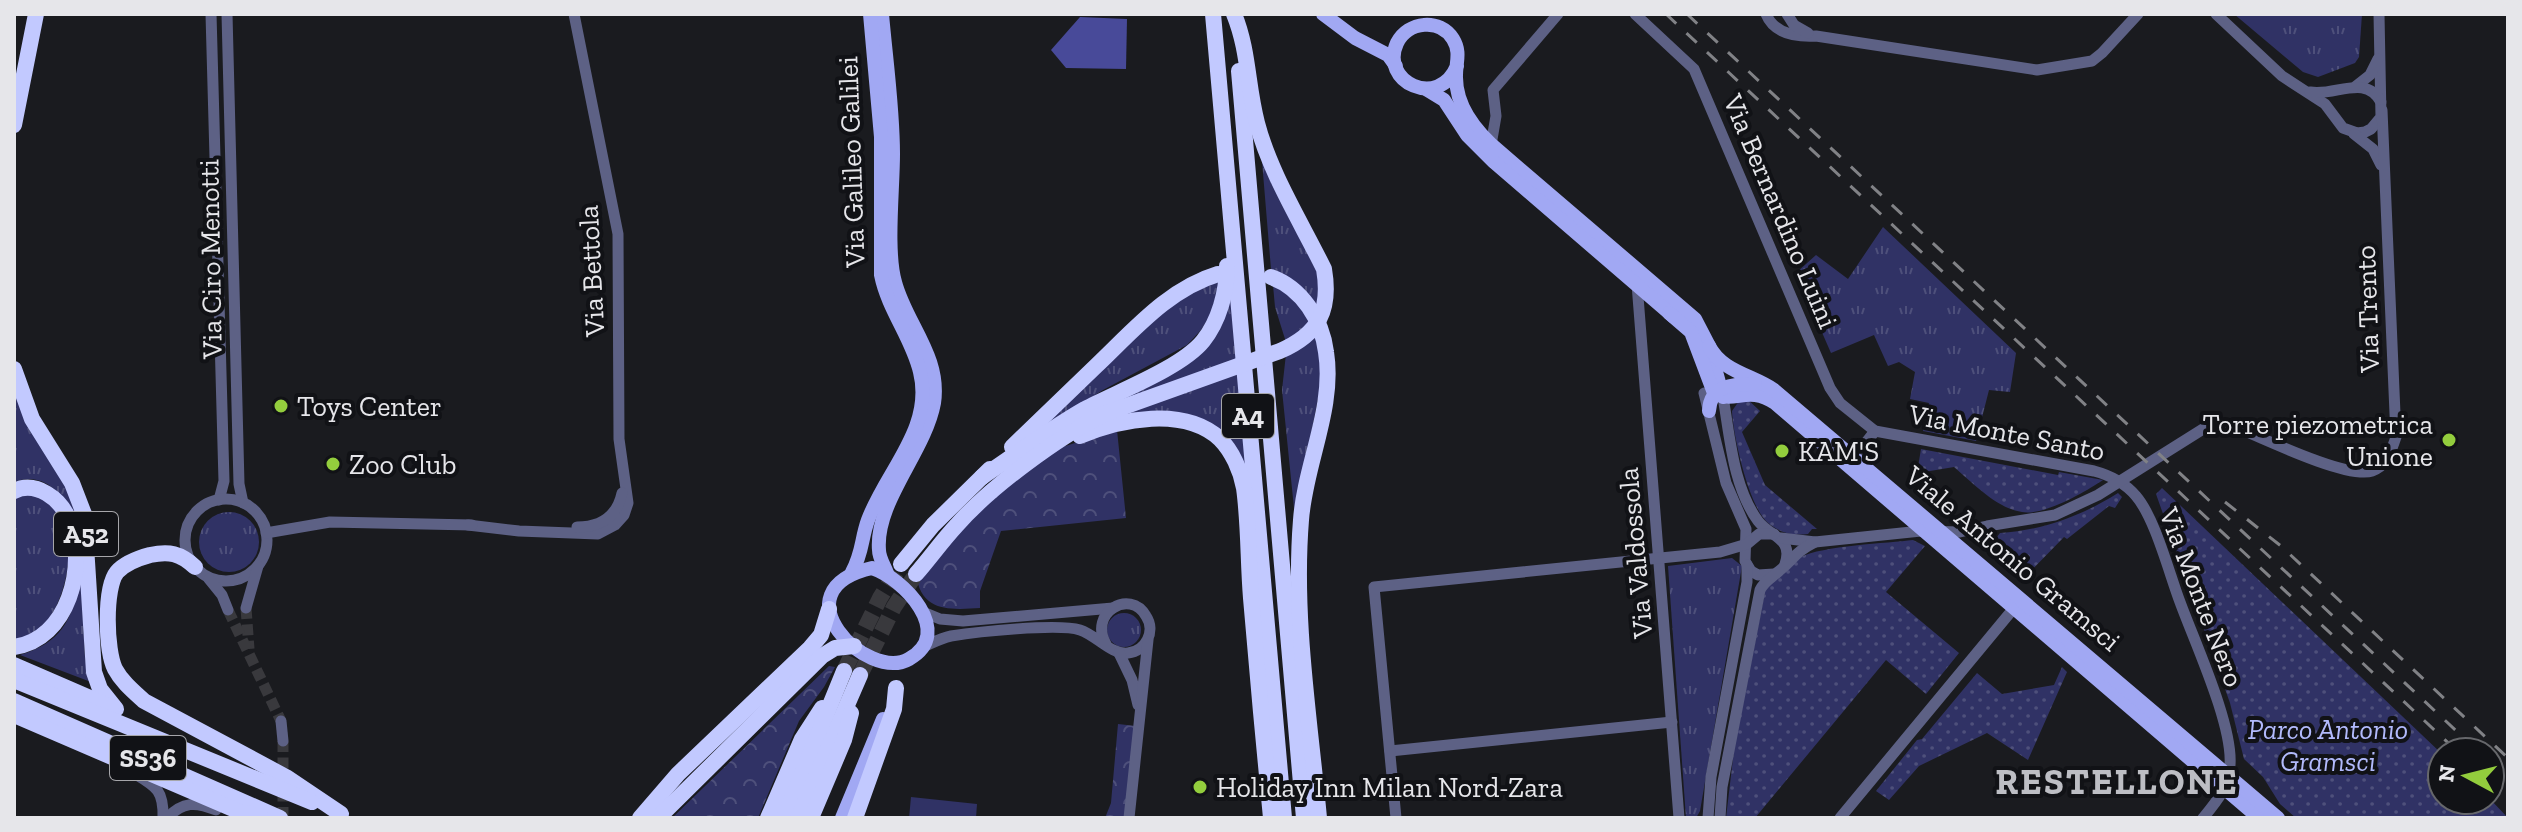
<svg xmlns="http://www.w3.org/2000/svg" width="2522" height="832" viewBox="0 0 2522 832" font-family="'Zilla Slab',serif">
<defs>
<pattern id="grass-tufts" width="24" height="20" patternUnits="userSpaceOnUse" patternTransform="scale(2)"><rect width="24" height="20" fill="#303265"/><path d="M3 7l-1-3M5 7V3M7 7l1-3M15 17l-1-3M17 17v-4M19 17l1-3" fill="none" stroke="#4e507b"/></pattern>
<pattern id="forest-crowns" width="20" height="18" patternUnits="userSpaceOnUse" patternTransform="scale(2)"><rect width="20" height="18" fill="#303265"/><path d="M2 6a3 3 0 1 1 6 0M12 15a3 3 0 1 1 6 0" fill="none" stroke="#4e507b"/></pattern>
<pattern id="park-dots" width="8" height="8" patternUnits="userSpaceOnUse" patternTransform="scale(2)"><rect width="8" height="8" fill="#303265"/><path d="M2 2h.1M6 6h.1" fill="none" stroke="#4e507b" stroke-width="1.8" stroke-linecap="round"/></pattern>
</defs>
<rect width="100%" height="100%" fill="#1a1b1f"/>
<g fill="url(#grass-tufts)">
<polygon points="2234,14 2362,14 2359,57 2355,63 2318,77 2303,72"/>
<polygon points="1261,149 1319,268 1318,309 1286,276 1271,269"/>
<polygon points="1883,227 2016,353 2010,392 1989,390 1976,441 1923,431 1929,403 1910,399 1915,372 1899,362 1888,366 1874,335 1831,353 1796,273 1816,255 1848,279"/>
<polygon points="1220,280 1211,314 1201,330 1187,345 1103,390 1025,440 1156,317 1179,299"/>
<path d="M1273 285C1308 302 1319 336 1323 372L1295 518 1282 390 1286 354 1285 339 1275 307Z"/>
<polygon points="1231,300 1246,470 1210,426 1078,417 1214,334"/>
<path d="M15 394 66 484 77 518C63 495 44 470 14 482Z"/>
<path d="M33 493C39 497 49 500 54 506 80 535 68 601 42 627 35 634 23 638 14 641V497Z"/>
<circle cx="229" cy="542" r="30"/>
<polygon points="1732,558 1742,566 1700,811 1696,818 1686,818 1668,566"/>
<path d="M81 581 85 658 91 682 20 655C62 642 70 622 81 581Z"/>
<circle cx="1124" cy="630" r="17"/>
</g>
<g fill="url(#forest-crowns)">
<path d="M1117 430 1126 518 1001 531 980 591V608C949 610 921 612 916 574L961 528 1046 452Z"/>
<polygon points="829,666 835,667 824,687 799,721 758,818 672,818"/>
<polygon points="1118,724 1136,726 1127,818 1105,818 1111,803"/>
</g>
<g fill="url(#park-dots)">
<path d="M1746 398 1760 411 1742 432 1765 485 1817 529H1812L1808 534C1793 536 1780 533 1768 523 1749 507 1733 436 1732 411L1739 401Z"/>
<path d="M1921 449 2058 475 2059 472 2103 480C2085 492 2044 516 2022 512 1996 508 1973 483 1954 467L1924 472 1918 467Z"/>
<polygon points="2162,488 2442,754 2442,800 2490,799 2508,818 2296,818 2280,804 2263,777 2244,759 2230,703 2156,494"/>
<path d="M2118 493 2122 497 2115 508 2109 506 2067 539 2064 537 2021 581 1991 556 1990 546 2000 533C2044 530 2081 516 2118 493Z"/>
<path d="M1913 540 1925 546 1886 592 1959 653 1926 694 1886 660 1755 818H1726L1734 750 1765 591C1772 579 1788 564 1801 557 1821 546 1889 543 1913 540Z"/>
<polygon points="2062,667 2067,672 2028,760 1987,733 1919,766 1889,800 1876,791 1917,740 1922,739 1977,673 2002,694 2054,685"/>
</g>
<polygon fill="#303265" points="911,797 977,804 976,818 909,818"/>
<polygon fill="#484a99" points="1080,17 1127,19 1126,69 1066,68 1051,50"/>
<g fill="none" stroke-linecap="round" stroke-linejoin="round">
<g stroke="#39393d" stroke-width="11" stroke-dasharray="11 5.5" stroke-linecap="butt">
<polyline points="246,608 249,649"/>
<polyline points="228,610 281,721"/>
<polyline points="283,741 283,818"/>
</g>
<g stroke="#39393d" stroke-width="16" stroke-dasharray="16 8" stroke-linecap="butt">
<polyline points="844,671 880,598 901,564"/>
<polyline points="860,675 894,607 916,574"/>
</g>
<g stroke="#5d6185" stroke-width="11">
<polyline points="211,14 224,481 219,500"/>
<polyline points="227,14 239,484 243,503"/>
<path d="M1635 14 1694 69 1830 388 1840 403 1875 431 2094 471C2109 475 2125 483 2136 496 2155 518 2169 573 2180 602 2195 643 2233 725 2230 765 2229 787 2217 801 2203 818"/>
<path d="M1766 14C1774 34 1797 37 1816 36L2037 70 2092 61 2102 53 2138 14"/>
<polyline points="1787,14 1794,25 1808,33"/>
<polyline points="2216,14 2282,76 2325,104 2343,128 2357,133 2365,132 2371,129 2381,117 2379,14"/>
<polyline points="2356,86 2370,75 2378,59"/>
<path d="M2310 92C2335 97 2365 73 2381 102"/>
<polyline points="2354,134 2373,149 2381,165"/>
<polyline points="1491,145 1496,116 1493,90 1558,14"/>
<polyline points="1637,284 1679,818"/>
<polyline points="1704,393 1726,483 1746,529 1745,561 1751,571 1758,575 1774,574"/>
<path d="M1723 397C1730 437 1733 487 1758 521 1770 537 1794 538 1785 564"/>
<polyline points="1854,458 1875,431"/>
<circle cx="226" cy="540" r="41"/>
<polyline points="468,525 519,531 598,534 615,525 624,515 628,503 619,439 618,234 574,14"/>
<path d="M577 527C601 527 617 517 622 493"/>
<polyline points="266,533 330,522 472,525"/>
<path d="M1781 538 1815 542 1921 531 1960 532 1987 526 2055 515 2098 495 2211 424 2231 425C2258 436 2348 480 2372 471 2388 465 2391 451 2396 437L2382 110"/>
<polyline points="209,579 222,595 228,610"/>
<polyline points="246,608 258,566"/>
<polyline points="923,612 940,619 963,621 1113,608"/>
<path d="M923 647C932 643 941 638 951 636 976 632 1058 623 1080 630 1096 635 1111 655 1128 653 1146 651 1156 631 1146 616 1130 588 1088 613 1106 644"/>
<polyline points="1119,653 1132,680 1138,705"/>
<polyline points="281,721 283,741"/>
<polyline points="1390,751 1672,722"/>
<path d="M132 772C155 786 164 789 163 818"/>
<path d="M167 818C183 801 196 802 216 810"/>
<polyline points="1129,818 1148,640"/>
<polyline points="1396,818 1374,587 1720,552 1747,544 1759,534 1774,534"/>
<polyline points="1708,818 1711,777 1747,582 1747,565"/>
<path d="M1720 818 1722 787 1760 590C1765 580 1772 578 1779 571 1794 559 1795 552 1815 542"/>
<polyline points="1840,818 2014,608"/>
</g>
<g stroke="#a1a8f3" stroke-width="14">
<path d="M882 14C886 60 893 108 893 154 893 189 886 251 895 282 906 324 941 356 934 403 925 452 875 502 879 550 879 558 884 565 887 573"/>
<polyline points="1323,14 1355,38 1388,55 1396,66"/>
<path d="M1457 66C1439 110 1379 82 1397 43 1408 21 1440 18 1453 39 1461 52 1456 62 1456 75 1455 108 1478 134 1501 153L1695 319 1709 346 1723 397"/>
<polyline points="1426,89 1444,100 1467,135 1494,162 1674,317"/>
<path d="M1669 313 1691 332 1714 393C1735 404 1748 385 1775 403L2259 818"/>
<path d="M1709 346C1722 372 1753 375 1774 390L2278 818"/>
<path d="M1709 411C1710 385 1733 384 1755 384"/>
<path d="M872 568C903 578 956 633 909 659 867 683 775 590 872 568Z"/>
<path d="M852 572C863 552 861 539 868 520 886 471 934 428 920 372 912 338 888 310 881 275V137L870 14"/>
<polyline points="842,818 883,719"/>
</g>
<g stroke="#c2c9ff" stroke-width="16">
<polyline points="1213,14 1284,818"/>
<polyline points="1239,71 1304,818"/>
<polyline points="14,125 36,14"/>
<path d="M1271 277C1302 288 1322 320 1326 352 1335 408 1305 464 1301 520 1293 619 1310 720 1319 818"/>
<polyline points="14,369 32,419 72,483 84,514 94,672 100,689 116,709"/>
<path d="M1080 436C1120 419 1184 406 1220 439 1232 451 1241 471 1244 488 1249 524 1248 562 1251 598 1257 671 1264 745 1271 818"/>
<path d="M1012 447C1040 420 1068 393 1096 366 1133 331 1168 289 1218 274"/>
<path d="M982 477C1016 454 1050 429 1085 409 1117 392 1181 368 1203 341 1219 321 1227 292 1227 266"/>
<path d="M14 491C36 480 61 499 69 520 88 565 68 640 14 647"/>
<polyline points="901,564 933,525 990,469"/>
<path d="M195 567C180 553 169 551 150 555 139 558 125 563 117 572 104 588 106 651 115 669 122 682 133 691 144 701L286 777 341 814"/>
<path d="M916 574C930 558 942 541 956 526 990 487 1058 437 1104 414L1280 351C1319 334 1331 310 1324 269 1301 222 1270 173 1257 123 1247 85 1249 51 1234 14"/>
<polyline points="14,665 111,707"/>
<polyline points="14,680 312,802"/>
<polyline points="14,701 280,818"/>
<polyline points="14,715 240,812 260,816"/>
<polyline points="640,818 678,774 810,648 821,635 829,609"/>
<polyline points="658,818 822,656 835,648 854,646"/>
<polyline points="768,818 802,739 822,708"/>
<polyline points="784,818 844,671"/>
<polyline points="798,818 860,675"/>
<polyline points="811,818 844,740 851,713"/>
<polyline points="855,818 894,709 896,688"/>
</g>
<g stroke="#818286" stroke-width="3" stroke-dasharray="14 14" stroke-linecap="butt">
<polyline points="1666,14 2458,752"/>
<polyline points="1687,14 2479,752"/>
<polyline points="2225,502 2281,546 2508,758"/>
<polyline points="2490,762 2508,779"/>
<polyline points="2490,782 2508,799"/>
</g>
</g>
<g fill="#93cd3d" stroke="#111216" stroke-width="3">
<circle cx="281" cy="406" r="8"/>
<circle cx="2449" cy="440" r="8"/>
<circle cx="1782" cy="451" r="8"/>
<circle cx="333" cy="464" r="8"/>
<circle cx="1200" cy="787" r="8"/>
</g>
<g text-anchor="middle" stroke-width="8" stroke-linejoin="round" paint-order="stroke">
<g fill="#111216" stroke="#a6a6aa" stroke-width="2">
<rect x="1222" y="394" width="52" height="44" rx="6"/>
<rect x="54" y="512" width="64" height="44" rx="6"/>
<rect x="110" y="736" width="76" height="44" rx="6"/>
</g>
<g font-size="26" font-weight="bold" fill="#e6e6ea">
<text x="1248" y="425">A4</text>
<text x="86" y="543">A52</text>
<text x="148" y="767">SS36</text>
</g>
<g font-size="28" fill="#e6e6ea" stroke="#111216">
<text transform="translate(851 162) rotate(-92)" y="10">Via Galileo Galilei</text>
<text transform="translate(1781 211) rotate(67)" y="10">Via Bernardino Luini</text>
<text transform="translate(210 259) rotate(-91)" y="10">Via Ciro Menotti</text>
<text transform="translate(591 271) rotate(-93)" y="10">Via Bettola</text>
<text transform="translate(2367 309) rotate(-92)" y="10">Via Trento</text>
<text transform="translate(2007 432) rotate(11)" y="10">Via Monte Santo</text>
<text transform="translate(1635 553) rotate(-95)" y="10">Via Valdossola</text>
<text transform="translate(2013 558) rotate(40)" y="10">Viale Antonio Gramsci</text>
<text transform="translate(2202 597) rotate(69)" y="10">Via Monte Nero</text>
</g>
<g font-size="28" fill="#e6e6ea" stroke="#111216" text-anchor="start">
<text x="297" y="416">Toys Center</text>
<text x="2433" y="434" text-anchor="end">Torre piezometrica<tspan x="2433" dy="32">Unione</tspan></text>
<text x="1798" y="461">KAM'S</text>
<text x="349" y="474">Zoo Club</text>
<text x="1216" y="797">Holiday Inn Milan Nord-Zara</text>
</g>
<g font-size="28" font-style="italic" fill="#b2bafc" stroke="#111216">
<text x="2328" y="739">Parco Antonio<tspan x="2328" dy="32">Gramsci</tspan></text>
</g>
<g font-size="36" font-weight="bold" letter-spacing="2" fill="#bdbec4" stroke="#111216">
<text x="2117" y="794">RESTELLONE</text>
</g>
</g>
<rect width="2522" height="832" fill="none" stroke="#e6e6ea" stroke-width="32"/>
<g transform="translate(2466 776) rotate(277)"><circle r="38" fill="#111216" stroke="#66676b" stroke-width="2"/>
<path d="M0-6L14 30L0 20L-14 30Z" fill="#93cd3d"/>
<text y="-12" font-size="22" font-weight="bold" text-anchor="middle" fill="#e6e6ea">N</text>
</g>
</svg>
